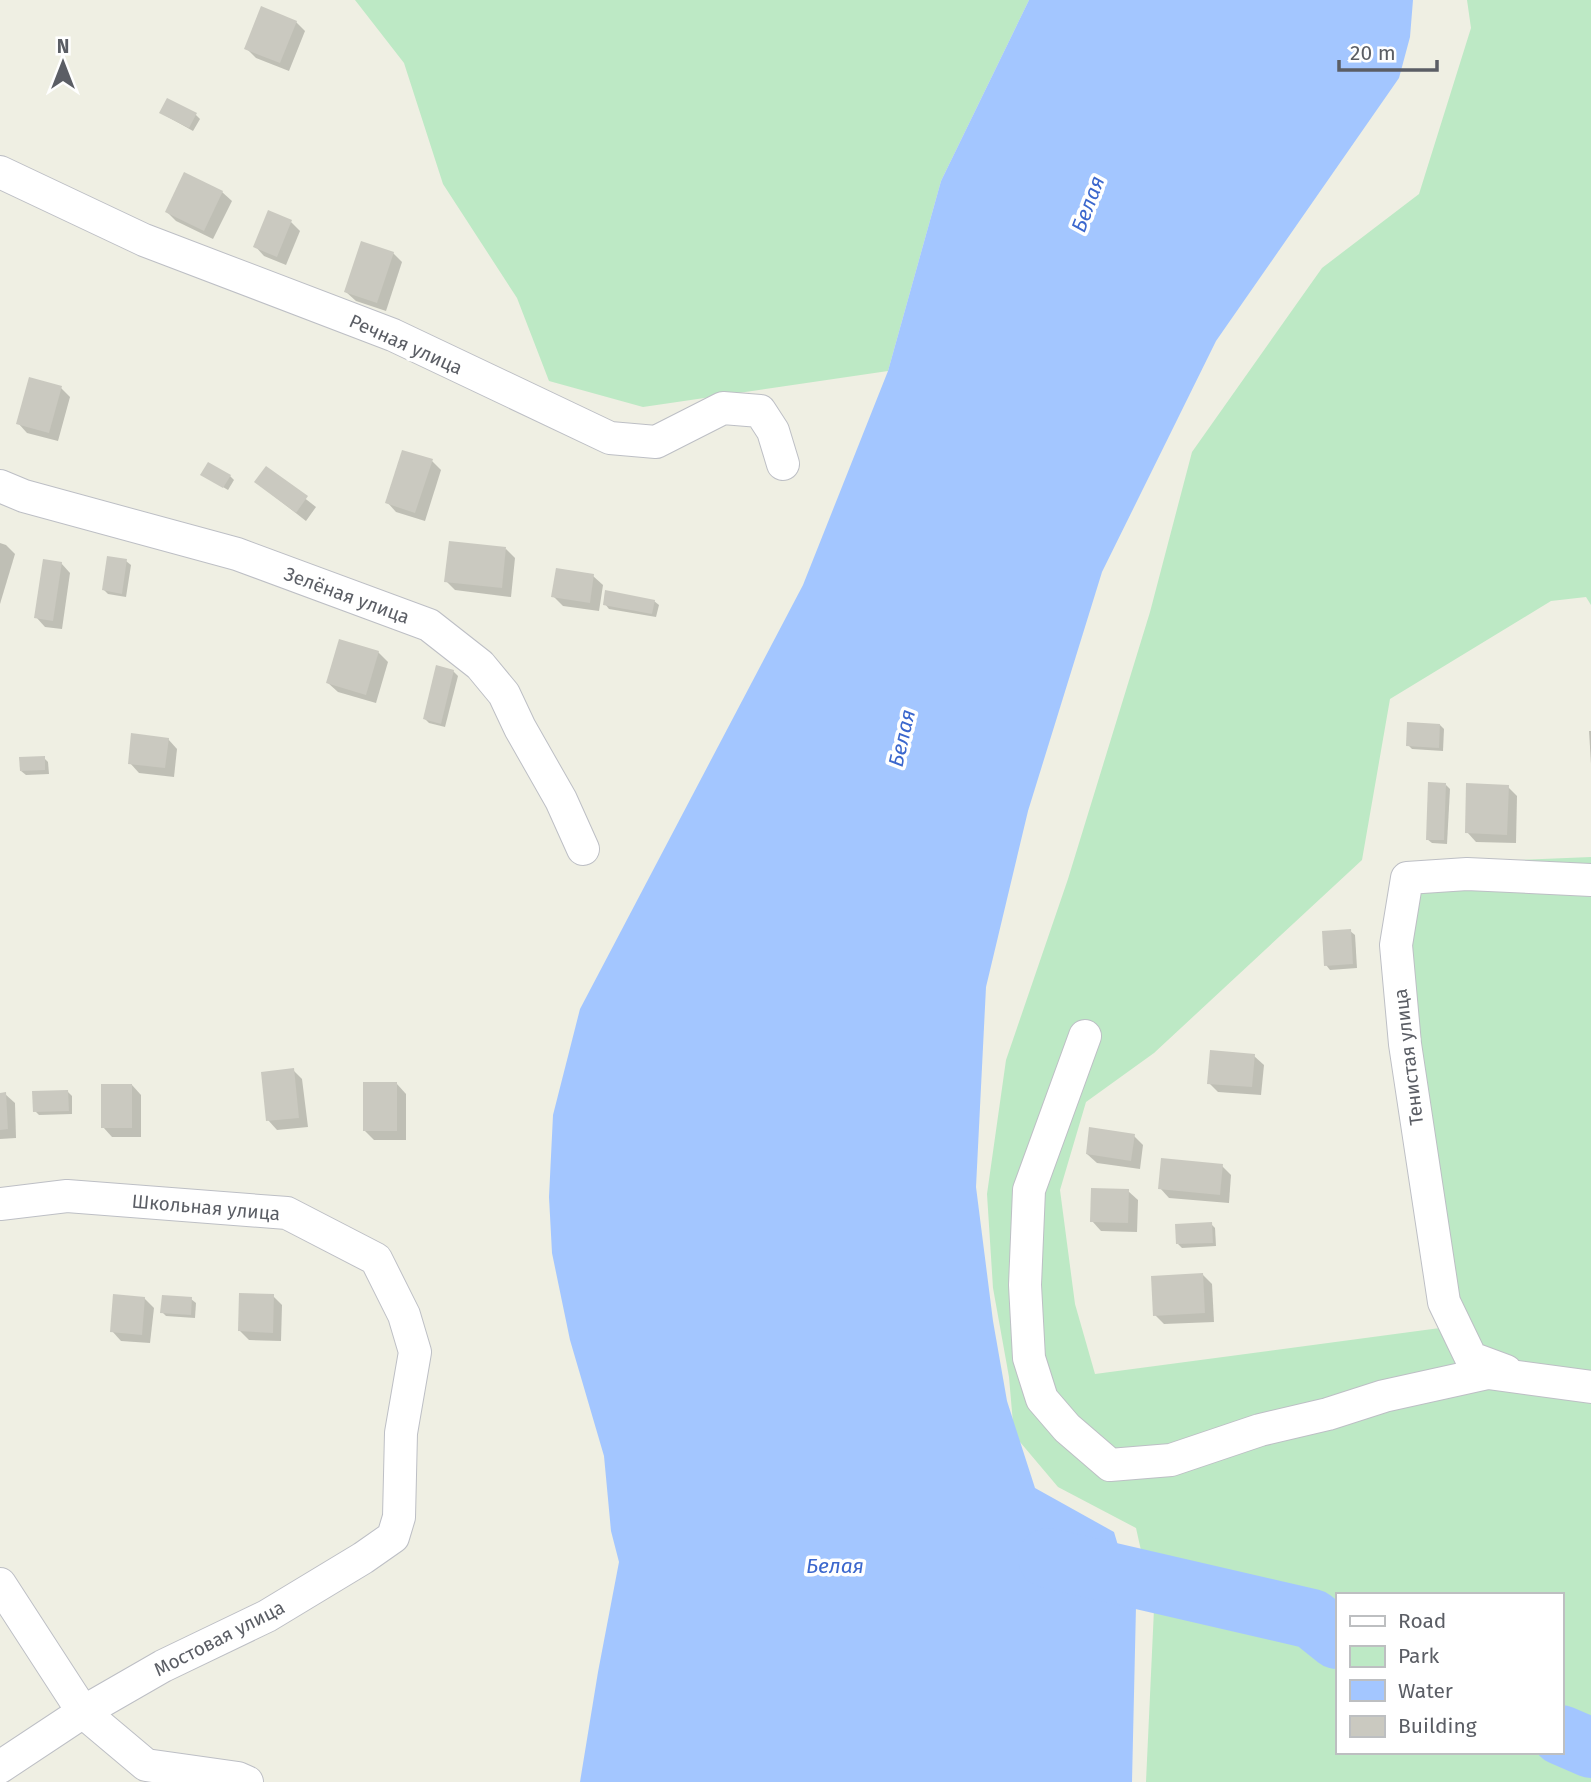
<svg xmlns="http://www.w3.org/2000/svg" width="1591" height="1782" viewBox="0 0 1591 1782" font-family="'Fira Sans',sans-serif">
<rect width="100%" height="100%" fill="#efefe3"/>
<g fill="#bde9c5" fill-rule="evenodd">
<polygon points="355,0 1029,0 941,181 888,371 643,407 549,381 517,298 443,184 404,63"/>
<path d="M1467 0H1591V605L1586 597 1551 601 1390 699 1362 860 1154 1053 1086 1102 1060 1190 1075 1304 1095 1374 1440 1328 1399 865 1591 857V1782H1146L1154 1609 1136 1528 1058 1487 1014 1435 1009 1377 993 1288 987 1194 1006 1060 1068 879 1150 612 1192 452 1322 268 1419 194 1471 28ZM1337 1595H1561V1752H1337Z"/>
</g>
<polygon fill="#a3c6ff" points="1029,0 1413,0 1410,37 1399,78 1216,341 1102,572 1028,811 986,987 976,1187 993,1321 1007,1401 1035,1488 1114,1532 1136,1606 1132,1782 580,1782 598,1672 619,1562 611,1531 604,1456 570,1340 552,1253 549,1197 553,1115 580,1009 803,585 888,371 941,181"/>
<g fill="#0003">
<polygon points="296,22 305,31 289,71 256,58 246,48"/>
<polygon points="161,113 195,114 200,119 193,131"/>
<polygon points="222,192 232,201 213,239 176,221 167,212"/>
<polygon points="291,222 300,231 286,265 264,256 255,246"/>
<polygon points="393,253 402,262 386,311 356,301 346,292"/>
<polygon points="61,388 70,397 58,441 27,433 18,423"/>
<polygon points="432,461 441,470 425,521 396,512 387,502"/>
<polygon points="266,468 316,507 306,521 256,482"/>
<polygon points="203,475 230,476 234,480 228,490"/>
<polygon points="0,543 6,545 15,554 0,604"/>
<polygon points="506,549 515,558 511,597 455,590 446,581"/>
<polygon points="126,561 131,565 126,597 108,594 104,590"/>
<polygon points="61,563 70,573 62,629 45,627 36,617"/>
<polygon points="593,576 603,585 599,611 563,606 553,596"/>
<polygon points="654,601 659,605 656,617 609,609 605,604"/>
<polygon points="378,652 388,662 376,703 338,692 328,683"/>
<polygon points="453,671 458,676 445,727 429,723 425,719"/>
<polygon points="1440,725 1444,729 1443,751 1412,749 1408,745"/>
<polygon points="1589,731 1591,731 1591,764"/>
<polygon points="168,739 177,749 174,777 139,773 130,763"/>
<polygon points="44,758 48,762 49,774 26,775 21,771"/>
<polygon points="1446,785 1450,789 1447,844 1432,843 1427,839"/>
<polygon points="1508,787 1517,796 1516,843 1476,842 1467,832"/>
<polygon points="1350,931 1355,935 1357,968 1330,970 1326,965"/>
<polygon points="1254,1056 1264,1065 1261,1095 1218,1092 1209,1083"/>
<polygon points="293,1070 302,1079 308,1127 277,1130 268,1120"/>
<polygon points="397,1084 406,1094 406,1140 374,1140 365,1131"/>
<polygon points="132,1085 141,1095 141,1137 112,1137 103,1127"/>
<polygon points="68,1092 72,1096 72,1114 39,1115 35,1111"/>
<polygon points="0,1094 5,1094 15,1103 16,1138 0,1139"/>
<polygon points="1134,1136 1143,1145 1140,1169 1097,1163 1087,1154"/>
<polygon points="1222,1166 1231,1175 1229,1203 1169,1198 1160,1188"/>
<polygon points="1128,1191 1138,1200 1137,1232 1101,1231 1092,1221"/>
<polygon points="1211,1224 1215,1228 1216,1246 1182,1248 1178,1244"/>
<polygon points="1203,1275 1212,1284 1214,1322 1164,1324 1155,1315"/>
<polygon points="273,1296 282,1305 281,1341 249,1340 240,1331"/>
<polygon points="144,1298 154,1308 150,1343 121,1341 112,1331"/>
<polygon points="191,1299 196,1303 195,1318 166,1316 162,1312"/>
</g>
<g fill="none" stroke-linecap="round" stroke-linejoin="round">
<g stroke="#a3c6ff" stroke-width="60">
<polyline points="1048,1558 1312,1619 1337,1639"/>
<polyline points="1561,1735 1591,1748"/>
</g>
</g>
<g fill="#cac9c0">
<polygon points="261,6 297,21 280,63 244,49"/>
<polygon points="167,98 197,113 189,128 159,113"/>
<polygon points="184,172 223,191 204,231 165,212"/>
<polygon points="268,210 292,220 277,257 253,247"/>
<polygon points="361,241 394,252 377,303 344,292"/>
<polygon points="29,377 62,386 49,433 16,424"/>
<polygon points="402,450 433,459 415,513 385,503"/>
<polygon points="208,462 231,475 223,488 200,475"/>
<polygon points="266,466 308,496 296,513 254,482"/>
<polygon points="449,541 506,547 502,588 444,582"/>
<polygon points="107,556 127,559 122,594 102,590"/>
<polygon points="43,559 62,562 53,621 34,618"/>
<polygon points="556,568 594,574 590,603 551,597"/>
<polygon points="605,590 655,600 652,614 603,605"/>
<polygon points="339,639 379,651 366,695 326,683"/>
<polygon points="436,665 454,670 441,724 423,719"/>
<polygon points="1407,722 1440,724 1439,748 1406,746"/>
<polygon points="131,733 169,738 165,768 128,764"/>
<polygon points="45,756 45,770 20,771 19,757"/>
<polygon points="1428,782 1446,783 1444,840 1426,840"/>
<polygon points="1466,783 1509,785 1507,835 1465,833"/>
<polygon points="1351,929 1353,964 1324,966 1322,931"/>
<polygon points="1210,1050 1255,1054 1252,1087 1207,1084"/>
<polygon points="294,1068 299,1118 266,1121 261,1072"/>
<rect x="363" y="1082" width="34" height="49"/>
<rect x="101" y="1084" width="31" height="44"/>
<polygon points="68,1090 69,1111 33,1112 32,1091"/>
<polygon points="6,1092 8,1129 0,1130 0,1093"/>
<polygon points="1089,1127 1135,1134 1131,1161 1086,1154"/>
<polygon points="1161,1158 1223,1164 1220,1195 1158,1189"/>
<polygon points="1091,1188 1129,1189 1128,1223 1090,1222"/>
<polygon points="1212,1222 1213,1243 1176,1244 1175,1224"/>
<polygon points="1203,1273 1205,1313 1153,1316 1151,1276"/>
<polygon points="239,1293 274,1294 273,1333 238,1331"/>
<polygon points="113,1294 145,1297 142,1335 110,1332"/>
<polygon points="162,1295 192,1297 191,1315 160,1313"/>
</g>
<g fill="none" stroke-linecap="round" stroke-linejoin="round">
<defs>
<g id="street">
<polyline points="0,172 144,240 393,335 610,438 656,442 723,408 760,411 773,431 783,464"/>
<polyline points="0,486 24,496 237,554 429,625 480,665 504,694 520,728 561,800 583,849"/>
<polyline points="1085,1036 1029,1190 1025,1285 1029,1358 1042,1399 1067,1428 1110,1465 1171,1460 1260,1430 1328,1414 1384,1396 1488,1373 1591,1387"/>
<polyline points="0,1204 67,1196 287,1213 376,1259 404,1315 415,1352 401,1433 399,1517 393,1537 363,1558 267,1616 163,1666 83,1712 0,1767"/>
<polyline points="1506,1371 1471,1358 1444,1302 1405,1044 1396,945 1407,878 1467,874 1591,880"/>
<polyline points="0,1584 83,1712 146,1765 238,1778 247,1782"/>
</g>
</defs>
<use href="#street" stroke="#bdbfc5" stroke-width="34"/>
<use href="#street" stroke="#fff" stroke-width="32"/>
</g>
<g text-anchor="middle" stroke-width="7" stroke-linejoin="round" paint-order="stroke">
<g font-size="19" fill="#5b5e65" stroke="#fff">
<text transform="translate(406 344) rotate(24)" y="7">Речная улица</text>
<text transform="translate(347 595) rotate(20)" y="7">Зелёная улица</text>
<text transform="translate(1408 1057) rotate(-97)" y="7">Тенистая улица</text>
<text transform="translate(206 1207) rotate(5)" y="7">Школьная улица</text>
<text transform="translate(219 1638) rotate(-27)" y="7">Мостовая улица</text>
</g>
<g font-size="21" font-style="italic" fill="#3b67cd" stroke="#fff">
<text transform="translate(1088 204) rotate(-69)" y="7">Белая</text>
<text transform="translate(902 738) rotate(-77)" y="7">Белая</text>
<text x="835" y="1573">Белая</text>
</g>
</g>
<rect x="1336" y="1593" width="228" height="161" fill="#ffffff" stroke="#bdbfc1" stroke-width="2"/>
<rect x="1350" y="1616" width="35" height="10" fill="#ffffff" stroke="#bdbfc1" stroke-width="2"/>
<text x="1398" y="1628" font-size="21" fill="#5b5e65">Road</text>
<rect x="1350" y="1646" width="35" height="21" fill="#bde9c5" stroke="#bdbfc1" stroke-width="2"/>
<text x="1398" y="1663" font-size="21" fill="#5b5e65">Park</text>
<rect x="1350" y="1680" width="35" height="21" fill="#a3c6ff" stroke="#bdbfc1" stroke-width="2"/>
<text x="1398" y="1698" font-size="21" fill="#5b5e65">Water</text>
<rect x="1350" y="1716" width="35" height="21" fill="#cac9c0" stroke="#bdbfc1" stroke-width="2"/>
<text x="1398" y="1733" font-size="21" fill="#5b5e65">Building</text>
<g transform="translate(63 63)" stroke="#ffffff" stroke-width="5" paint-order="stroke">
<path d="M0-5L12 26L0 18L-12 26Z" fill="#5b5e65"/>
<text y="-10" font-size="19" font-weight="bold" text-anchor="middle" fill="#5b5e65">N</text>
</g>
<path d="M1339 60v10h98v-10" fill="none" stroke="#5b5e65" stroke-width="3.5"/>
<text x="1350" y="60" font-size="21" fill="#5b5e65" stroke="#ffffff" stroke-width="5" paint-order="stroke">20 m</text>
</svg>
